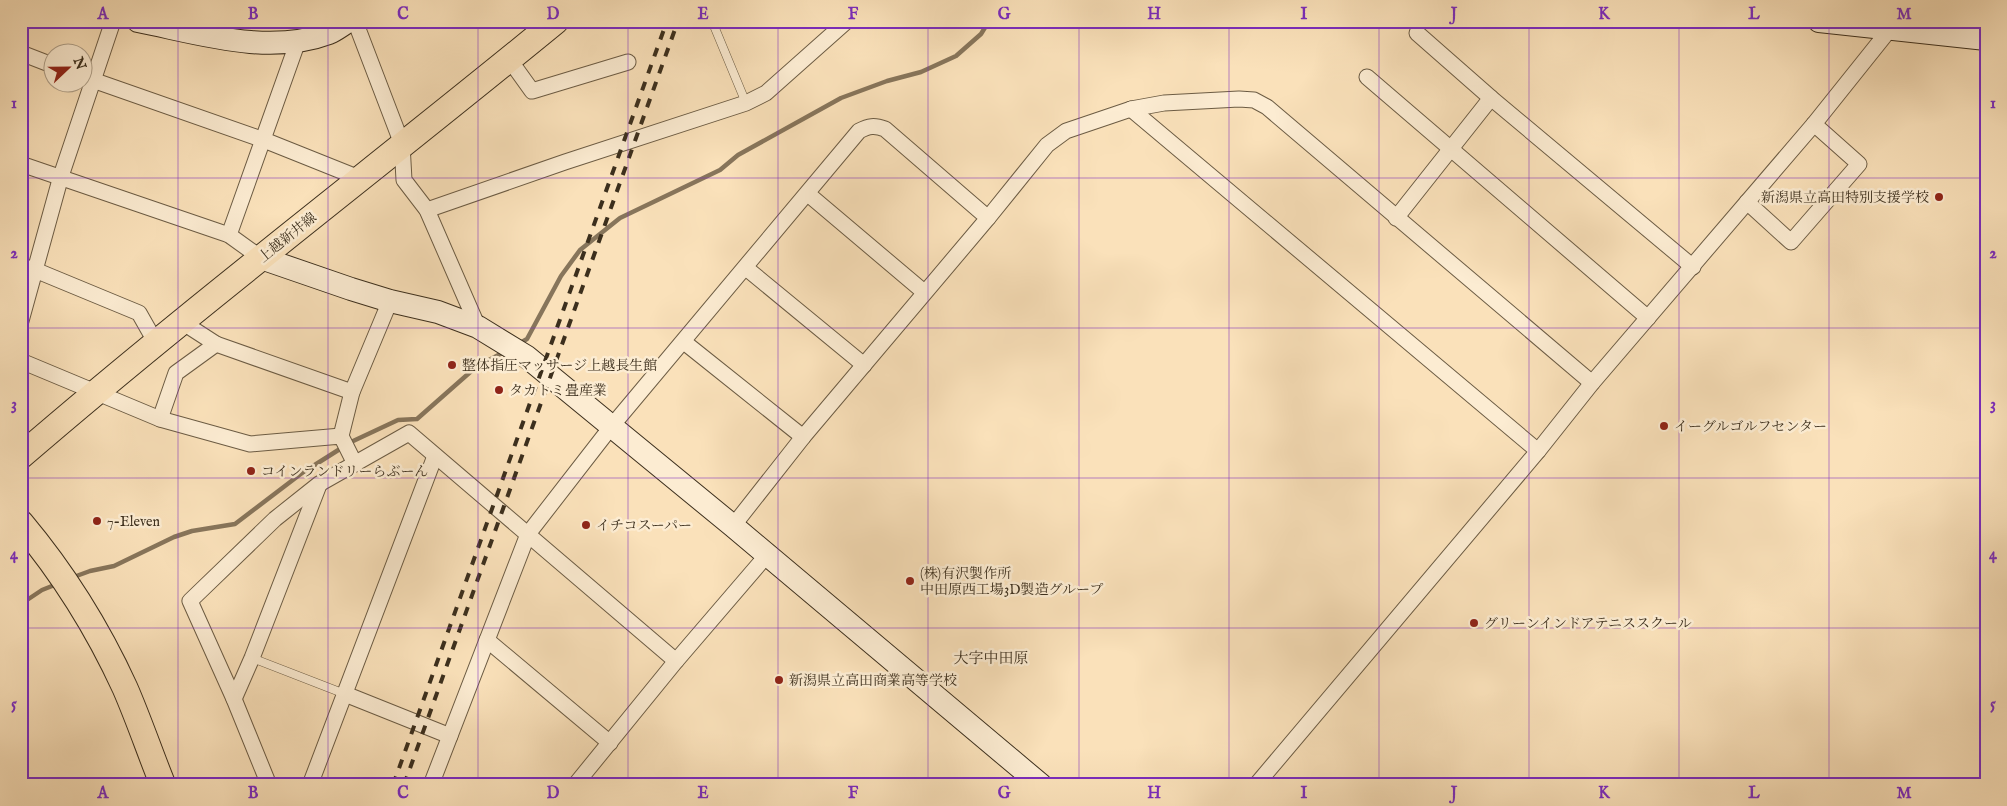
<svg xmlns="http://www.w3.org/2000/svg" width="2007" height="806" viewBox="0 0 2007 806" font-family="'IM FELL English','Noto Serif JP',serif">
<rect width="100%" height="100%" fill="#fae1ba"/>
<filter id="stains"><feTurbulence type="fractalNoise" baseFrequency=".004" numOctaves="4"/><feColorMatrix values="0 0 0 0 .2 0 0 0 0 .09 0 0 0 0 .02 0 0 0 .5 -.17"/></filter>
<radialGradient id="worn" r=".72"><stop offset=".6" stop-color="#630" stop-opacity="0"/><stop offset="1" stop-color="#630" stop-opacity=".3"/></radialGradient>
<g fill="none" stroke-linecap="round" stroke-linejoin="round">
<g stroke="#87755b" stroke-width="4.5">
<polyline points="520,343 527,339 561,276 580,250 620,218 720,170 738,155 841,98 887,81 921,72 956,56 981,34 989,21"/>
<polyline points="71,578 90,571 114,566 174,537 192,531 235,524 302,473 351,442 398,420 417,419 476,367 504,352"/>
<polyline points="21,604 42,590 57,584"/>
</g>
<defs>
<g id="lane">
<polyline points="712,21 746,103"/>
<polyline points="252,658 345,694"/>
</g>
<g id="street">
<polyline points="355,21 402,144 404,180 427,210 478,327"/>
<polyline points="1417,33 1491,98 1693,267"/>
<polyline points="21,53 52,65"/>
<polyline points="509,59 532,91 628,62"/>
<polyline points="84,77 264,140 359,178"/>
<polyline points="1367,77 1648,318"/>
<polyline points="1131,109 1538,451"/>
<polyline points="21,164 229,235 261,258"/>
<polyline points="808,194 924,292"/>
<polyline points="1747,202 1791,242 1859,164 1814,124"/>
<polyline points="427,210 565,162 746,103 766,93 847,21"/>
<polyline points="988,218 1047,145 1066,131 1131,109 1164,103 1239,99 1254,100 1267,107 1592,383"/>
<polyline points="1396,218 1491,98"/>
<polyline points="229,235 298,41"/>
<polyline points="21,266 35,270 139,313 156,343"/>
<polyline points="746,268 864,365"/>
<polyline points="21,321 61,176 113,21"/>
<polyline points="182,322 216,344 352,392 341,436"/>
<polyline points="684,342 803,437"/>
<polyline points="21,361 160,419 250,444 341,436 355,464"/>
<polyline points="352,392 390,301"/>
<polyline points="160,419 176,373 216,344"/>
<polyline points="487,640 610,743"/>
<polyline points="345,694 450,736"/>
<polyline points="234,699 252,658 319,485"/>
<polyline points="269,785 234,699 190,601 275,519 319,484 409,433 676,661"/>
<polyline points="310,785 435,456"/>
<path d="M431 785 528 534 611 427 859 131C869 126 874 125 885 129L988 218 803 437 733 526"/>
<polyline points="575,785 676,661 767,555"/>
<polyline points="1256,785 1538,451 1592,383 1814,124 1890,29"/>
</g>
<g id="secondary">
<path d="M138 21C199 33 268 56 329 33 336 30 342 25 349 21"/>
<polyline points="1819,21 1986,39"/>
<polyline points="261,258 351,289 390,301 438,312 478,327 527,357 733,526 1041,785"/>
</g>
<g id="primary">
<path d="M21 456C195 306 378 167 556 21"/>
<path d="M21 523C63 573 98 629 125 688 139 720 150 753 163 785"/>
</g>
</defs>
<use href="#lane" stroke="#6c5c44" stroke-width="9"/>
<use href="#street" stroke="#6c5c44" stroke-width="17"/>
<use href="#secondary" stroke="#3c2f1d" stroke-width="24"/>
<use href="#primary" stroke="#3c2f1d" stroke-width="27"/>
<use href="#lane" stroke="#fcecd2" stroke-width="8"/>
<use href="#street" stroke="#fcecd2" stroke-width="15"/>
<use href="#secondary" stroke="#fcecd2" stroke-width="22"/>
<use href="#primary" stroke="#fae1ba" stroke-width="25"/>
<g stroke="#3c2f1d" stroke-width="4" stroke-dasharray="9 9" stroke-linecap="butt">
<polyline points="393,785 667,21"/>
<polyline points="404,785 678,21"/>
</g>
</g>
<path fill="none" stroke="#7b2cbf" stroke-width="1" stroke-opacity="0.55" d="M178 21V785M328 21V785M478 21V785M628 21V785M778 21V785M928 21V785M1079 21V785M1229 21V785M1379 21V785M1529 21V785M1679 21V785M1829 21V785M21 178H1986M21 328H1986M21 478H1986M21 628H1986"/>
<g fill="#8f2418" stroke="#fcecd2" stroke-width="2">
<circle cx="1939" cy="197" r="5"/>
<circle cx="452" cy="365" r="5"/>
<circle cx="499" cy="390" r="5"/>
<circle cx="1664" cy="426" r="5"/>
<circle cx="251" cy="471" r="5"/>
<circle cx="97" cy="521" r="5"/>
<circle cx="586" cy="525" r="5"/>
<circle cx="910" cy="581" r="5"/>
<circle cx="1474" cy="623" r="5"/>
<circle cx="779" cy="680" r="5"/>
</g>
<g text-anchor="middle" stroke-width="5" stroke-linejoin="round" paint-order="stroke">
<g font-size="14" fill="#3c2f1d" stroke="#fcecd2" text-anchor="start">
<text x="1929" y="202" text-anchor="end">新潟県立高田特別支援学校</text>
<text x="462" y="370">整体指圧マッサージ上越長生館</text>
<text x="509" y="395">タカトミ畳産業</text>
<text x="1674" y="431">イーグルゴルフセンター</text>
<text x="261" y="476">コインランドリーらぶーん</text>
<text x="107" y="526">7-Eleven</text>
<text x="596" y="530">イチコスーパー</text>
<text x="920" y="578">(株)有沢製作所<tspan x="920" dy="16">中田原西工場3D製造グループ</tspan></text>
<text x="1484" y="628">グリーンインドアテニススクール</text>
<text x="789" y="685">新潟県立高田商業高等学校</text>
</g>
<g font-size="14" fill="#3c2f1d" stroke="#fcecd2">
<text transform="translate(287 237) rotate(-39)" y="5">上越新井線</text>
</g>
<g font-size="15" fill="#3c2f1d" stroke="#fcecd2">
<text x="991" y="663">大字中田原</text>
</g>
</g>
<rect width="2007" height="806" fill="none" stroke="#fae1ba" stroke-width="55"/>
<g transform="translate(68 68) rotate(68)"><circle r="24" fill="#fcecd2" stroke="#afa08a"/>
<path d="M0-4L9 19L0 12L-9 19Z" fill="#8f2418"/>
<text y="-8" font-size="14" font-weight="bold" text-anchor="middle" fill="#3c2f1d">N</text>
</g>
<rect x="28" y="28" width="1952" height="750" fill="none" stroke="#7b2cbf" stroke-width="2"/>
<g font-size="16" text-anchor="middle" font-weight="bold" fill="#7b2cbf">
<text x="103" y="19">A</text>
<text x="253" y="19">B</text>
<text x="403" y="19">C</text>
<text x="553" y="19">D</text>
<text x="703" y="19">E</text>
<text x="853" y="19">F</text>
<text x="1004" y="19">G</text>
<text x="1154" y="19">H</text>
<text x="1304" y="19">I</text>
<text x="1454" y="19">J</text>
<text x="1604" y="19">K</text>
<text x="1754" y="19">L</text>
<text x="1904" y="19">M</text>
<text x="14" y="108">1</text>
<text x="1993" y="108">1</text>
<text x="14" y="258">2</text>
<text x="1993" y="258">2</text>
<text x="14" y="409">3</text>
<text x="1993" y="409">3</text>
<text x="14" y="559">4</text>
<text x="1993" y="559">4</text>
<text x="14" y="709">5</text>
<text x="1993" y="709">5</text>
<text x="103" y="798">A</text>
<text x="253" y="798">B</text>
<text x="403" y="798">C</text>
<text x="553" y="798">D</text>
<text x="703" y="798">E</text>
<text x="853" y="798">F</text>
<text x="1004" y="798">G</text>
<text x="1154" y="798">H</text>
<text x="1304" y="798">I</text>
<text x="1454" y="798">J</text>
<text x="1604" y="798">K</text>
<text x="1754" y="798">L</text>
<text x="1904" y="798">M</text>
</g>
<rect width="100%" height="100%" filter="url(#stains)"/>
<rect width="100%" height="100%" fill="url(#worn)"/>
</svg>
